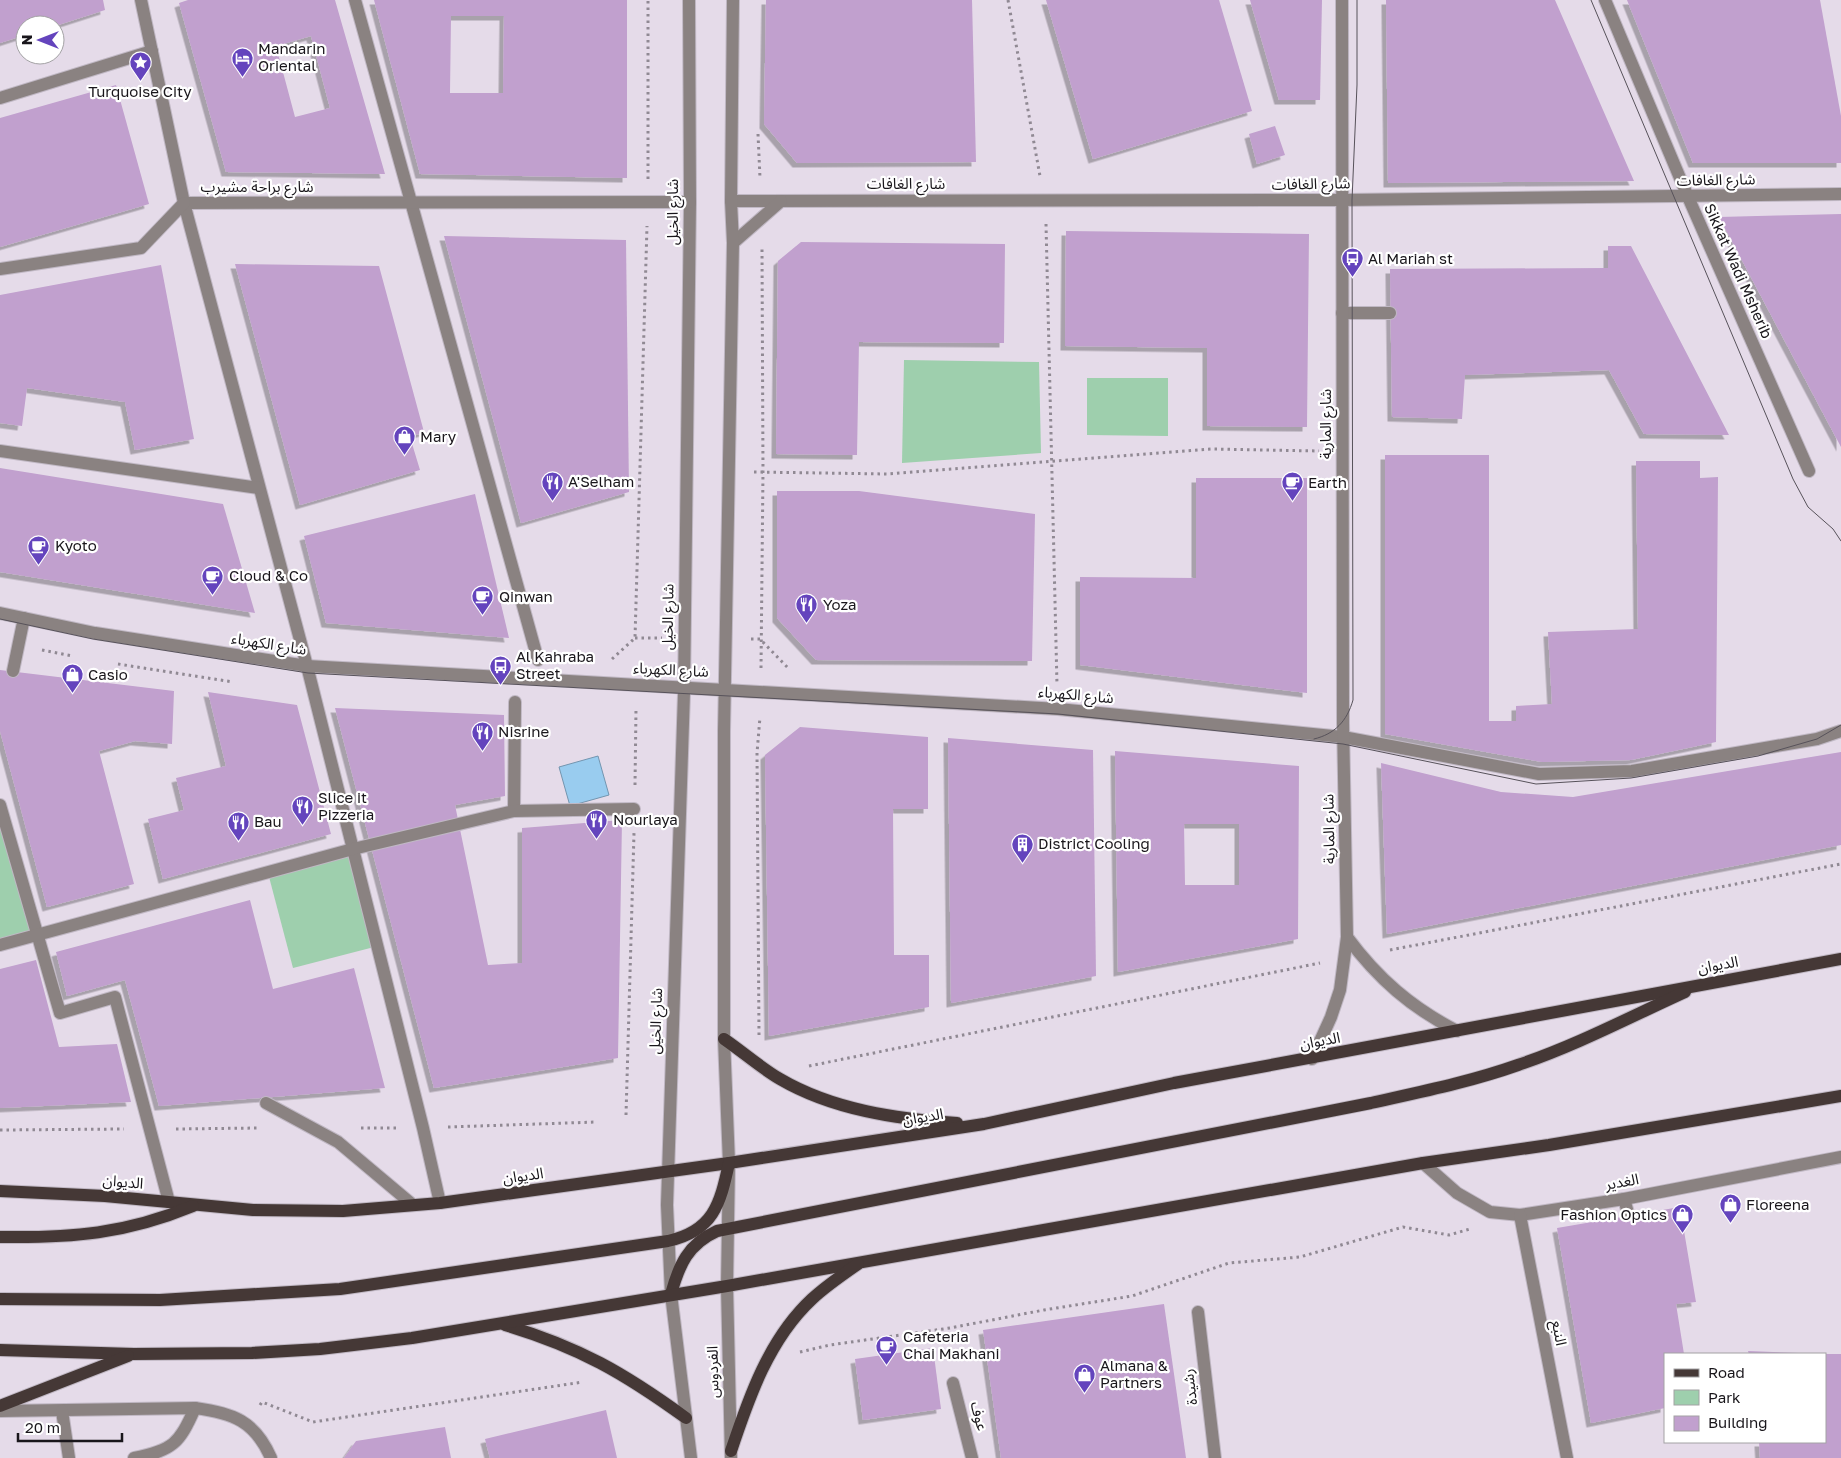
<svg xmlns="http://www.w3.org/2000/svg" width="1841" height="1458" viewBox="0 0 1841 1458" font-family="'Golos Text','Noto Sans Arabic',sans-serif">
<defs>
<filter id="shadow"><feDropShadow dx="-4.5" dy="4.5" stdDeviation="0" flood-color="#0004"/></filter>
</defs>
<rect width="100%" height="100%" fill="#e5dbe9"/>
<g fill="#9ecfad">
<polygon points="904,360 1039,362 1041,453 902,463"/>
<polygon points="1087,378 1168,378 1168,436 1087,435"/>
<polygon points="0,822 37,934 0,945"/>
<polygon points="353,849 378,946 293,968 268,873"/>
</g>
<polygon fill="#99ccef" stroke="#7395af" points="598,756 609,795 570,806 559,767"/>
<g fill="#c1a0ce" fill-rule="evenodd" filter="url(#shadow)">
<polygon points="0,0 103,0 105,10 55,26 25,25 25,35 0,43"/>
<path d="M188 0H335L385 174 226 172 179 3ZM311 36 330 108 295 117 276 46Z"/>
<path d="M374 0H627V178L420 174ZM451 16H504L503 93H450Z"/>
<polygon points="766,0 972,0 976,162 797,163 764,124"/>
<polygon points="1046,0 1219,0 1252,111 1093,159"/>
<polygon points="1250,0 1322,0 1320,100 1279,100"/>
<polygon points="1386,0 1555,0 1634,181 1388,183"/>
<polygon points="1627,0 1820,0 1841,116 1841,163 1693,163"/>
<polygon points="116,85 149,204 0,247 0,118"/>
<polygon points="1275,126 1285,155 1257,164 1249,134"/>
<polygon points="1841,214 1841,447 1719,217"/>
<polygon points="1066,231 1309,234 1307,427 1207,426 1207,348 1065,346"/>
<polygon points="444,236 626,240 629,492 521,523"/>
<polygon points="801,242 1005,244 1004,343 859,342 857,455 776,454 778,261"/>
<polygon points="1608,246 1631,246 1729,435 1644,434 1609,370 1465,375 1462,419 1392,417 1390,269 1608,268"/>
<polygon points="235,264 379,266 424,432 410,437 420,470 300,505"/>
<polygon points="161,265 194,439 135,450 125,402 27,388 22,426 0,423 0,295"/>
<polygon points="1385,455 1489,455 1489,721 1516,721 1516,706 1552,704 1548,632 1638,629 1636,461 1700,461 1700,478 1718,477 1716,742 1631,760 1542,762 1385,734"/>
<polygon points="0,468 223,504 255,613 0,572"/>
<polygon points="1196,478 1307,478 1307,693 1080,665 1080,577 1196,578"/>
<polygon points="777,491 859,491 1035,514 1032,661 816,660 777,618"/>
<polygon points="475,494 509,638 326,623 304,536"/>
<polygon points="0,670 174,691 172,744 135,741 99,751 134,884 47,907 0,731"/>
<polygon points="208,692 297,705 331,834 163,879 148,819 184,810 176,778 226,766"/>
<polygon points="335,708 504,715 505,796 455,805 488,965 522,963 522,828 622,820 618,1058 434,1088"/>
<polygon points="800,727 928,737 928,809 893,809 894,955 929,955 929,1007 769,1036 765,755"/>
<polygon points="948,738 1093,750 1096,976 951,1003"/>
<path d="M1115 751 1299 766 1298 939 1118 972ZM1184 824H1239V885H1185Z"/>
<polygon points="1841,752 1841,845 1387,934 1381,763 1501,792 1573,797"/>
<polygon points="250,900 273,989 354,968 385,1088 159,1106 125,980 67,996 56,952"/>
<polygon points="36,960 59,1047 117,1044 131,1102 0,1108 0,969"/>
<polygon points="1680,1207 1696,1302 1676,1304 1684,1354 1665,1354 1665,1408 1591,1423 1557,1228"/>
<polygon points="1164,1304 1186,1458 1001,1458 983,1330"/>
<polygon points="933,1348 941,1409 863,1420 855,1359"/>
<polygon points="1748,1351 1799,1353 1799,1354 1749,1354"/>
<polygon points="1825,1354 1841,1354 1841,1458 1760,1458 1759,1442 1825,1442"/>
<polygon points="606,1410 617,1458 490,1458 485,1439"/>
<polygon points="445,1427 451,1458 344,1458 356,1441"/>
</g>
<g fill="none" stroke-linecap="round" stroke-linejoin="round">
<defs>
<g id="minor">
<polyline points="141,0 184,203 307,666 423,1128 440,1203"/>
<polyline points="355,0 538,660"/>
<polyline points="689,0 690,202 684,693 667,1205 671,1294 691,1458"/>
<polyline points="1605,0 1688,197 1809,471"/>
<polyline points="0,98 152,51"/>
<polyline points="731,201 1342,200 1841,194"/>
<polyline points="184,203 690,202"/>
<polyline points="733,243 781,201"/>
<polyline points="0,269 141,248 184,203"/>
<polyline points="1342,313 1390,313"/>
<polyline points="0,451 259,488"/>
<polyline points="0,613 95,633 307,666 1058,709 1343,737 1539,774 1632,771 1817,739 1841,731"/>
<polyline points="13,671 24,618"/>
<polyline points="0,805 60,1013 115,997 169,1202"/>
<polyline points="514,811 515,702"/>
<path d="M1347 937C1378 979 1412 1008 1457 1031"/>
<polyline points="0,945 353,849 514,811 634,809"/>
<polyline points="1312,1059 1331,1017 1340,990 1347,937 1343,723 1342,0"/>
<polyline points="266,1103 338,1142 413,1205"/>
<polyline points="1423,1163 1457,1193 1490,1212 1520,1215 1624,1199 1841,1157"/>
<polyline points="1624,1199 1628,1213"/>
<polyline points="1520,1215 1567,1458"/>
<polyline points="1198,1312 1215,1458"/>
<polyline points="953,1383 972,1458"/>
<path d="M0 1411 195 1408C233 1413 255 1421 271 1458"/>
<polyline points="62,1411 69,1458"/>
<path d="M134 1458C173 1450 179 1444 195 1408"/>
<polyline points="731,1458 727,1286 729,1163 724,1039 724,731 733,243 731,201 733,0"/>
</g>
<g id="major">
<path d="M724 1039C743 1052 761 1068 780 1079 833 1110 897 1119 957 1123"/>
<polyline points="0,1191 105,1196 253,1210 343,1211 440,1203 729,1163 984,1124 1174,1083 1841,959"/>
<path d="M0 1237C72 1238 125 1234 193 1206"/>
<path d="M671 1294C679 1265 688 1244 717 1231L1371 1103C1420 1092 1470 1082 1518 1065 1575 1046 1630 1017 1685 992"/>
<path d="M0 1299 160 1300 340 1289 668 1241C713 1231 720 1205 729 1163"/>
<path d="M505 1325C579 1347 624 1373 686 1418"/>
<polyline points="0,1350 134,1354 252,1353 320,1349 412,1338 727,1286 1423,1163 1549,1145 1841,1096"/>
<polyline points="0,1406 128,1356"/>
<path d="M731 1451C749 1397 769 1339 812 1299 826 1286 842 1275 858 1264"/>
</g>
</defs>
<use href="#minor" stroke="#c0b8c4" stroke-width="14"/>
<use href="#major" stroke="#c0b8c4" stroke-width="14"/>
<g stroke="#908993" stroke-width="3" stroke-dasharray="2.5 4" stroke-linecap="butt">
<polyline points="1008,0 1040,176"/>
<polyline points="758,134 760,178"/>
<polyline points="648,179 648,0"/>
<polyline points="1046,224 1057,685"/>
<polyline points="754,472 888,474 1212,449 1319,451"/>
<polyline points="635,638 662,638"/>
<polyline points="751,639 760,639 789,669"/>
<polyline points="42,650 73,656"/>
<polyline points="612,659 635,638 647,226"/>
<polyline points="118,664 233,682"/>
<polyline points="761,668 763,471 762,249"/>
<polyline points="635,785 636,709"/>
<polyline points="1390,950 1841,864"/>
<polyline points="759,1035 757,753 760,717"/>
<polyline points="809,1066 1320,963"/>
<polyline points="626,1115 634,833"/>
<polyline points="448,1127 597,1122"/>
<polyline points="361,1128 399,1128"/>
<polyline points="176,1129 259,1128"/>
<polyline points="0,1130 124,1129"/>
<polyline points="800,1352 830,1345 950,1328 1044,1310 1132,1296 1229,1263 1300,1257 1403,1227 1449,1235 1470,1229"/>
<polyline points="260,1405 262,1402 313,1422 583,1382"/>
</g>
<use href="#minor" stroke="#8a8281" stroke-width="12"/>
<use href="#major" stroke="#453836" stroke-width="12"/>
<g stroke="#57525a" stroke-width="1">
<polyline points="1591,0 1793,479 1808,507 1833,529 1841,541"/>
<polyline points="0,619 93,639 308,673 1058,714 1343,744 1536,784 1631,778 1758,756 1817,739 1841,725"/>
<path d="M1314 739C1335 734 1347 721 1353 700L1352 200 1357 85V0"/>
</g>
</g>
<defs>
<symbol id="hotel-pin" viewBox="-11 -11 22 30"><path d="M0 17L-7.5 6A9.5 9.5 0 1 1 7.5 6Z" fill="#6444bd" stroke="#fff"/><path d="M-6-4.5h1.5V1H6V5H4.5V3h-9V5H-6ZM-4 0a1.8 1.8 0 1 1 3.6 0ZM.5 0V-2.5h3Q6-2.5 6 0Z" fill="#fff"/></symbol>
<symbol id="sight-pin" viewBox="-11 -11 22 30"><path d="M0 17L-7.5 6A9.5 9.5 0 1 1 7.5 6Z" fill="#6444bd" stroke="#fff"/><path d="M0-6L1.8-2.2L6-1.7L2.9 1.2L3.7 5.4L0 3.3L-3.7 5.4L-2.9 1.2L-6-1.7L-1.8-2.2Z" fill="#fff"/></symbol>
<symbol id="bus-pin" viewBox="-11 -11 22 30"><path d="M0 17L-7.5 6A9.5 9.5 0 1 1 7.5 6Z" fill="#6444bd" stroke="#fff"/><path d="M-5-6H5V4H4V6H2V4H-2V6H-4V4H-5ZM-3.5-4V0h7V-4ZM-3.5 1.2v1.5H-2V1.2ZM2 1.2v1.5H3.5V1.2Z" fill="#fff"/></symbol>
<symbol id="shop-pin" viewBox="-11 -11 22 30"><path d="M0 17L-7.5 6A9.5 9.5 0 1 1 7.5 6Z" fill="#6444bd" stroke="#fff"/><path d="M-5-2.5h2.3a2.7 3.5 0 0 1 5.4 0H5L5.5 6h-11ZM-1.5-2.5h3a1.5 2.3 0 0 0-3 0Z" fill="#fff"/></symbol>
<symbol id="restaurant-pin" viewBox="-11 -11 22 30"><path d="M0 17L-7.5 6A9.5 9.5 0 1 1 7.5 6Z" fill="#6444bd" stroke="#fff"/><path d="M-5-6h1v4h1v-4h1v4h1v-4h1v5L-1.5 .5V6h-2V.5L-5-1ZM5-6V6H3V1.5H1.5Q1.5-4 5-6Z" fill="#fff"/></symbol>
<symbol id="cafe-pin" viewBox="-11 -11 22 30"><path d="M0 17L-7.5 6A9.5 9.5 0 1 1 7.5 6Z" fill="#6444bd" stroke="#fff"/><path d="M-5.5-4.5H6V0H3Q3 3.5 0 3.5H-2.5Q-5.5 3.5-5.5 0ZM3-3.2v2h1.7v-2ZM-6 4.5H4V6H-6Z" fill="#fff"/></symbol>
<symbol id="building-pin" viewBox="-11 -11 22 30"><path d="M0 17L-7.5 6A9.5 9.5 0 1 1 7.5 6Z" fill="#6444bd" stroke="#fff"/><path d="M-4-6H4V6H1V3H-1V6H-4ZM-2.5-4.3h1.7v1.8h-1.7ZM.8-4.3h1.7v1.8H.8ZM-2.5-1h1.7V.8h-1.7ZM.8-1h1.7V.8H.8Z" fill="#fff"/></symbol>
</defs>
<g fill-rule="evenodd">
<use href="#hotel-pin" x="230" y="46" width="25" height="34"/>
<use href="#sight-pin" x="128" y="50" width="25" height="34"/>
<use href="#bus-pin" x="1340" y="246" width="25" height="34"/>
<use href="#shop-pin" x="392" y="424" width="25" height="34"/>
<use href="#restaurant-pin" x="540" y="470" width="25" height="34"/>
<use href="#cafe-pin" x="1280" y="470" width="25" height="34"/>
<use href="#cafe-pin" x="26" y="534" width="25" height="34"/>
<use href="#cafe-pin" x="200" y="564" width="25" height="34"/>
<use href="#cafe-pin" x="470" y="584" width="25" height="34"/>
<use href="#restaurant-pin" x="794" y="592" width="25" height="34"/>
<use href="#bus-pin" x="488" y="654" width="25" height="34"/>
<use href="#shop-pin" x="60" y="662" width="25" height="34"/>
<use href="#restaurant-pin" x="470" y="720" width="25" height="34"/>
<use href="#restaurant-pin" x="290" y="794" width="25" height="34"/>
<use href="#restaurant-pin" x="584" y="808" width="25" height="34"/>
<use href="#restaurant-pin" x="226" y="810" width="25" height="34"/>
<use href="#building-pin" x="1010" y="832" width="25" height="34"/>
<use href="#shop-pin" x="1718" y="1192" width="25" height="34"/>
<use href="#shop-pin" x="1670" y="1202" width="25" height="34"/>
<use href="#cafe-pin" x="874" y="1334" width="25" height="34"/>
<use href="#shop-pin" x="1072" y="1362" width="25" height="34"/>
</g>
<g text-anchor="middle" stroke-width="4.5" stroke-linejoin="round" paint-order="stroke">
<g font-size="15" fill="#19161b" stroke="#fff" text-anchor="start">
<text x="258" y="54">Mandarin<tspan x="258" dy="17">Oriental</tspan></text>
<text x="140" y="97" text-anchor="middle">Turquoise City</text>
<text x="1368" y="264">Al Mariah st</text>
<text x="420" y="442">Mary</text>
<text x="568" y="487">A'Selham</text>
<text x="1308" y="488">Earth</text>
<text x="55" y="551">Kyoto</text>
<text x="229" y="581">Cloud &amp; Co</text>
<text x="499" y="602">Qinwan</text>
<text x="823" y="610">Yoza</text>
<text x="516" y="662">Al Kahraba<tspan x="516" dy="17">Street</tspan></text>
<text x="88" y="680">Casio</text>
<text x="498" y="737">Nisrine</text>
<text x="318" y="803">Slice it<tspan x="318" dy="17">Pizzeria</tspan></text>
<text x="613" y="825">Nourlaya</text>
<text x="254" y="827">Bau</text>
<text x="1038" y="849">District Cooling</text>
<text x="1746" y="1210">Floreena</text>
<text x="1667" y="1220" text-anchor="end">Fashion Optics</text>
<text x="903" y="1342">Cafeteria<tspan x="903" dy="17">Chai Makhani</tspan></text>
<text x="1100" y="1371">Almana &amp;<tspan x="1100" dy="17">Partners</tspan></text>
</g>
<g font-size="15" fill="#19161b" stroke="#fff">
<text transform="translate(1716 180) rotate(-1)" y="5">شارع الغافات</text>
<text x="906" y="189">شارع الغافات</text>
<text transform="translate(1311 184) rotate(-1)" y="5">شارع الغافات</text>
<text x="257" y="192">شارع براحة مشيرب</text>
<text transform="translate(673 212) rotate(-90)" y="5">شارع الخيل</text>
<text transform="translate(1738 271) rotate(66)" y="5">Sikkat Wadi Msherib</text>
<text transform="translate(1326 424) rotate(-90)" y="5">شارع المارية</text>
<text transform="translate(668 617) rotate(-89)" y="5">شارع الخيل</text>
<text transform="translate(269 644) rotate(9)" y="5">شارع الكهرباء</text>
<text transform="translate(671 670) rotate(3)" y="5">شارع الكهرباء</text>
<text transform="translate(1076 695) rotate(5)" y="5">شارع الكهرباء</text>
<text transform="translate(1329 829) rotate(-91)" y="5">شارع المارية</text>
<text transform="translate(1718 965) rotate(-10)" y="5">الديوان</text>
<text transform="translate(656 1021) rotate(-88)" y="5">شارع الخيل</text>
<text transform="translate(1320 1041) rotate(-10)" y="5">الديوان</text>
<text transform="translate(923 1117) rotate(-9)" y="5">الديوان</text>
<text transform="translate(523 1176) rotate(-8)" y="5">الديوان</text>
<text transform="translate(123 1182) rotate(5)" y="5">الديوان</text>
<text transform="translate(1622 1182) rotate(-10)" y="5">الغدير</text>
<text transform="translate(1559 1333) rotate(79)" y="5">النبع</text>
<text transform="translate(713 1372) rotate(-91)" y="5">الفردوس</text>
<text transform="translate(1190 1387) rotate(-97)" y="5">رشيدة</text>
<text transform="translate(979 1416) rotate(76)" y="5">عوف</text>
</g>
</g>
<rect x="1664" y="1353" width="162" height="90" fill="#ffffff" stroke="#a3a2a4"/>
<rect x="1674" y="1369" width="25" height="8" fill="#453836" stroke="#a3a2a4"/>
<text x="1708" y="1378" font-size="15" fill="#19161b">Road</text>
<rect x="1674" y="1390" width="25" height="15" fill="#9ecfad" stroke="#a3a2a4"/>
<text x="1708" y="1403" font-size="15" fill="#19161b">Park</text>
<rect x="1674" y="1416" width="25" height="15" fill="#c1a0ce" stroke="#a3a2a4"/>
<text x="1708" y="1428" font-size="15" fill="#19161b">Building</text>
<g transform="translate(40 40) rotate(270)"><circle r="24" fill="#ffffff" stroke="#a3a2a4"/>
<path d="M0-4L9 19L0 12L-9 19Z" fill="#6444bd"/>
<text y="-8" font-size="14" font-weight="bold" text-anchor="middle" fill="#19161b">N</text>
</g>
<path d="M18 1433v8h104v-8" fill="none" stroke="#19161b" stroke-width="2.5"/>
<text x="25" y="1433" font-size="15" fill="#19161b" stroke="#ffffff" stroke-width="4" paint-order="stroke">20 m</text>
</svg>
